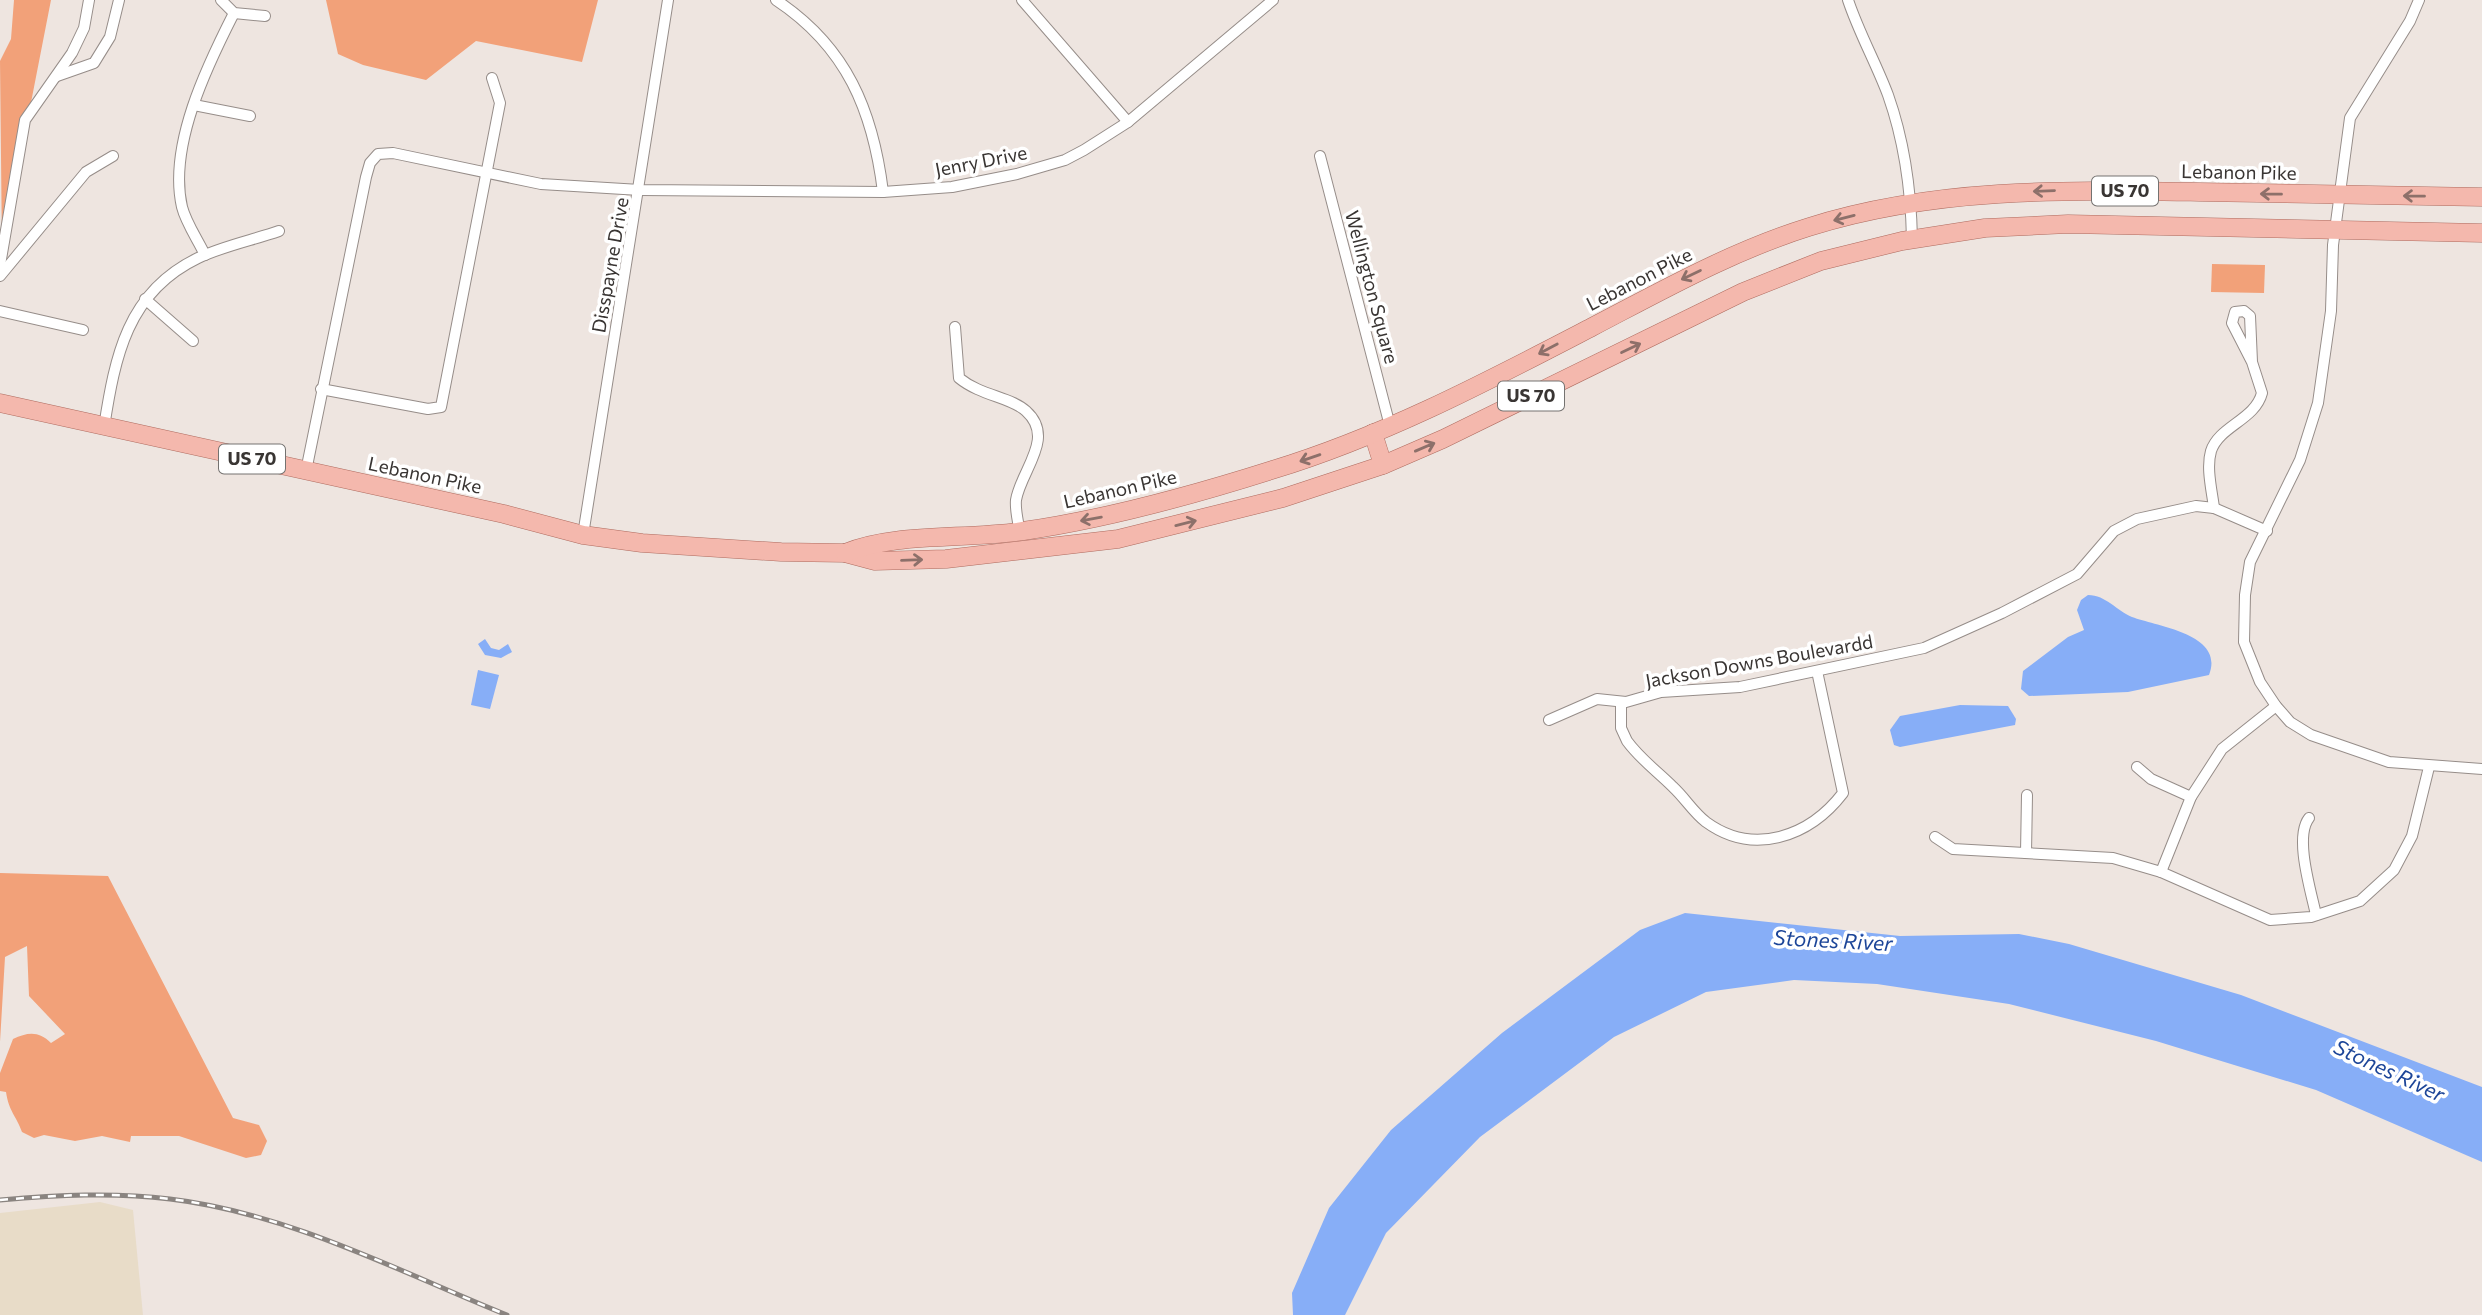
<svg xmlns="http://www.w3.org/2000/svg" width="2482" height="1315" viewBox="0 0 2482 1315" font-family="Commissioner,sans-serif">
<rect width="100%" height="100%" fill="#eee5e0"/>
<polygon fill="#e8dcc8" points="100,1202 133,1210 143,1315 0,1315 0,1213"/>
<g fill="#f2a179">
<polygon points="14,0 51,0 2,251 0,61 11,39"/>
<polygon points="326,0 598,0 582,62 476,41 426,80 363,65 338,54"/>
<polygon points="2212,264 2265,265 2264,293 2211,292"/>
<path d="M0 873 108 876 233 1118 259 1125 267 1141 261 1155 246 1158 179 1136H131L130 1142 102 1136 75 1141 44 1135 34 1138 22 1132C16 1115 9 1112 6 1092L0 1091V1073L13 1039C28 1032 39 1031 51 1043L65 1034 29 996 27 946 5 957 0 1042Z"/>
</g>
<g fill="#87aef7">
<path d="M2088 595C2106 595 2117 611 2132 617 2159 627 2225 634 2209 675L2128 692 2029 696 2021 689 2023 671 2068 637 2084 630 2077 610 2081 600Z"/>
<polygon points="485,639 491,648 499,650 508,644 512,652 501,658 485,655 478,644"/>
<polygon points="478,670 499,675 490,709 471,705"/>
<polygon points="1960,705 2008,706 2016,719 2015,725 1900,747 1894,745 1890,730 1900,716"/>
<polygon points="1685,913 1900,936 2019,934 2069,944 2241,995 2482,1087 2482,1162 2316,1090 2156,1041 2009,1004 1877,984 1794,980 1706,992 1614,1037 1480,1137 1386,1233 1345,1315 1293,1315 1292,1293 1329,1208 1391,1130 1502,1033 1640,930"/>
</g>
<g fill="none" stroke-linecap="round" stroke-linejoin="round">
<defs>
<g id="street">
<polyline points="221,0 234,13 265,16"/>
<path d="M776 0C847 47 873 111 883 192"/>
<polyline points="1022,0 1128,122"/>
<path d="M1848 0C1859 33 1876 63 1888 95 1905 143 1911 189 1912 239"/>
<polyline points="2419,0 2410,21 2350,118 2333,245 2331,311 2318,403 2300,460 2250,562 2245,595 2244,642 2260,682 2276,706 2290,722 2311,735 2389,762 2482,769"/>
<polyline points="57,76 94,63 110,37 119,0"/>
<polyline points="194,105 250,116"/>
<polyline points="1320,156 1390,426"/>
<path d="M205 255C198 240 186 223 182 207 168 146 207 66 234 13"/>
<polyline points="0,265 25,120 72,53 84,28 89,0"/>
<polyline points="0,276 86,172 113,156"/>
<polyline points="145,299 193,341"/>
<polyline points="0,311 83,330"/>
<path d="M955 327 959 378C981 396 1011 397 1026 411 1056 438 1021 470 1016 500 1015 510 1018 522 1020 532"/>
<polyline points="321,389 428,409 441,407 500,103 492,78"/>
<path d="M104 427C115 357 127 292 198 258 223 246 253 240 279 231"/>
<polyline points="306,471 366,177 370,163 378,154 393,153 541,184 640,190 883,192 952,187 1017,174 1065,160 1084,150 1128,122 1273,0"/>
<path d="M2214 508C2212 491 2206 468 2211 451 2219 426 2255 420 2262 393L2252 362 2250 316 2244 311 2235 312 2232 323 2252 362"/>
<polyline points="583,535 668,0"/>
<path d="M1621 703V728L1627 741C1640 759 1657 771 1673 787 1685 798 1693 812 1706 822 1754 857 1810 836 1843 793L1817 671"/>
<polyline points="1549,720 1597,699 1626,702 1661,692 1740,687 1924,648 2002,613 2077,574 2114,531 2137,519 2196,506 2214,508 2267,531"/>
<polyline points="2137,767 2151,779 2191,797"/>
<path d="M2309 818C2294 837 2311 891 2316 915"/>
<polyline points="1935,837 1953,849 2113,858 2161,872 2270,920 2311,917 2360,901 2394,870 2412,836 2429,767"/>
<polyline points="2026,853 2027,795"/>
<polyline points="2161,872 2191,797 2222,749 2276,706"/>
</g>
<g id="primary">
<polyline points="0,403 504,514 583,535 642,543 781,552 845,553 875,561 946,559 1118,539 1283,498 1383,465 1443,439 1743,292 1821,261 1902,241 1985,228 2068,224 2482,233"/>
<polyline points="1373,433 1383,465"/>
<path d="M845 553C895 532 967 540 1023 531 1107 519 1190 496 1272 470 1384 436 1488 381 1592 327 1663 290 1732 251 1809 227 1935 187 2069 190 2199 192 2294 194 2388 196 2482 197"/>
</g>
</defs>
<use href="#street" stroke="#968d89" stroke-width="12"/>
<use href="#primary" stroke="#ae6b5f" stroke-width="19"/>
<use href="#street" stroke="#fff" stroke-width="10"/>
<use href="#primary" stroke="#f4b8ad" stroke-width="18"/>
<defs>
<path id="rail" d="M0 1200C57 1195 113 1192 170 1199 288 1213 398 1271 507 1315"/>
</defs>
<use href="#rail" stroke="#8a8480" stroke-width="5"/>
<use href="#rail" stroke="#fff" stroke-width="2.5" stroke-dasharray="8" stroke-linecap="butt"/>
</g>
<defs><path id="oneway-shaft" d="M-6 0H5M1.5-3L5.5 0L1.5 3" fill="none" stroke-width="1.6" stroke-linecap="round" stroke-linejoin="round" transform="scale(1.75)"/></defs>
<g stroke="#8d706a">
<use href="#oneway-shaft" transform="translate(2044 191) rotate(178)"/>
<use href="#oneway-shaft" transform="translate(2271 194) rotate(-179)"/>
<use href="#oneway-shaft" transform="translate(2414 196) rotate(-179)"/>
<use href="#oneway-shaft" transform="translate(1844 218) rotate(166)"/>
<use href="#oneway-shaft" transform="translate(1691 275) rotate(154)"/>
<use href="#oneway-shaft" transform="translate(1631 348) rotate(-26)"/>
<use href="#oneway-shaft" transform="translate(1548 349) rotate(152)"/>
<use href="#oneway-shaft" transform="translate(1425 447) rotate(-23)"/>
<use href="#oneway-shaft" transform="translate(1310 458) rotate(161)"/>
<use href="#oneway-shaft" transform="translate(1091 519) rotate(170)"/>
<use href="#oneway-shaft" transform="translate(1186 523) rotate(-14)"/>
<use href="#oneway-shaft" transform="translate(912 560) rotate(-2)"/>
</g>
<g text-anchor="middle" stroke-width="7" stroke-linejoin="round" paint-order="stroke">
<g fill="#fff" stroke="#747270" stroke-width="2">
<rect x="2092" y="176.5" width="66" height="29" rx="5"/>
<rect x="1498" y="381.5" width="66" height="29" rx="5"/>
<rect x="219" y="444.5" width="66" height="29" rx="5"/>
</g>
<g font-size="18" font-weight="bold" fill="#393533">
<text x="2125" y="197">US 70</text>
<text x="1531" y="402">US 70</text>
<text x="252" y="465">US 70</text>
</g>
<g font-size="19" fill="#393533" stroke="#fff">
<text transform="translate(981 161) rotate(-11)" y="7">Jenry Drive</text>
<text transform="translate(2239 172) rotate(1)" y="7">Lebanon Pike</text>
<text transform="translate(610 265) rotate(-80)" y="7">Disspayne Drive</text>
<text transform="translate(1639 279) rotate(-27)" y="7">Lebanon Pike</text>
<text transform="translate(1372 287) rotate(75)" y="7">Wellington Square</text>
<text transform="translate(425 475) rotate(12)" y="7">Lebanon Pike</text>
<text transform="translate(1120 489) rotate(-13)" y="7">Lebanon Pike</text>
<text transform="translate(1759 661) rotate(-10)" y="7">Jackson Downs Boulevardd</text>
</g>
<g font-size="21" font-style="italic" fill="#1c4598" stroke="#fff">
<text transform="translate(1833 941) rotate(3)" y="7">Stones River</text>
<text transform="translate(2389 1071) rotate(25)" y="7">Stones River</text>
</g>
</g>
</svg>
